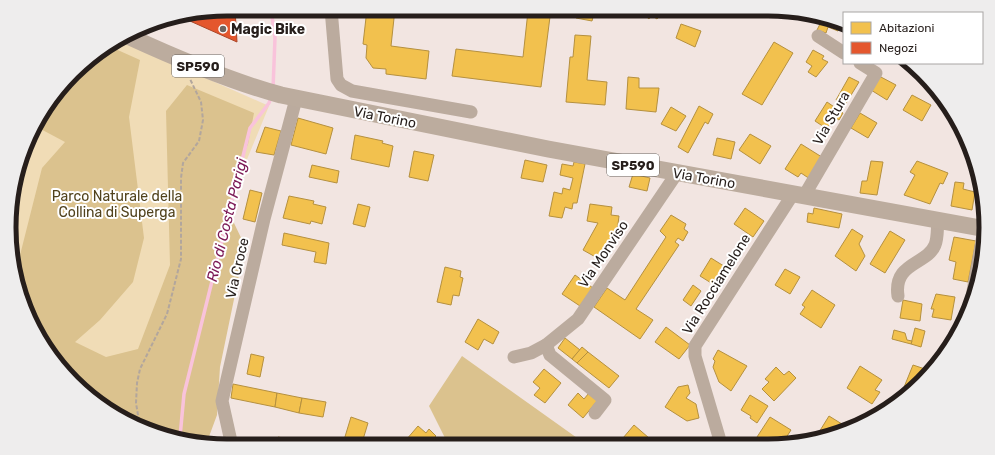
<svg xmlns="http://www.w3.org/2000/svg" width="995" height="455" viewBox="0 0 995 455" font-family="Rubik,sans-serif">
<rect width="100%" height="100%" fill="#f2e5e1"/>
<polygon fill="#f0dcb6" points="122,41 269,106 218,230 144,429 83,392 38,337 11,256 13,185 38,118 84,63"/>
<g fill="#dbc28e">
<polygon points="111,47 140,60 129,117 144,238 133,282 100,320 75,342 106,357 138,349 170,265 166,111 187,85 254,113 248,144 235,175 233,221 245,246 220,367 217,415 207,442 144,429 83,392 38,337 16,271 42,168 65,142 35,126 38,118 84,63"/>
<polygon points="462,356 587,445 438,445 445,438 429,406"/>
</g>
<g fill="#f2c14e" stroke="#b5903f">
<polygon points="367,9 395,9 391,46 429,51 426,79 386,74 386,69 373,68 366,58 367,45 363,44"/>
<polygon points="517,9 551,9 541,87 452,76 456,49 523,57 528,11"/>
<polygon points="578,9 595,9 592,21 576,18"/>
<polygon points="638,9 665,9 657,19 651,15 649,19"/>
<polygon points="754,9 768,9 776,11 775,16"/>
<polygon points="822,20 841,24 838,31 828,27 826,33 817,30"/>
<polygon points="681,24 701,31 695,47 676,38"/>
<polygon points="575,35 591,36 587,80 607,82 605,105 566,102 570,57 573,57"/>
<polygon points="774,42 793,53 762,105 742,94"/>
<polygon points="813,50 824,56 822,59 828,62 816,77 808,72 812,66 806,62"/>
<polygon points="879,76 896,85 887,100 871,90"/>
<polygon points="628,77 639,78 639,88 659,88 656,112 626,109"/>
<polygon points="849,77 859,82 845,105 836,100"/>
<polygon points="912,95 931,105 922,121 903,110"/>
<polygon points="827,102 843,113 839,120 834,117 827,129 815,121"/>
<polygon points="699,106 713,114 708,124 705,122 688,153 678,147"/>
<polygon points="671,107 686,116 676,131 661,124"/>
<polygon points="860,113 877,123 868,138 851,128"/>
<polygon points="298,118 333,128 326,154 291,145"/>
<polygon points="265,127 281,131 274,155 256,152"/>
<polygon points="750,134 771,146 760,164 739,150"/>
<polygon points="355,135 383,141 382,143 393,146 389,167 351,159"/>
<polygon points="717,138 735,142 731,159 713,155"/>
<polygon points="801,144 825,159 810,179 801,173 798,177 785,169"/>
<polygon points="414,151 434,155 428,181 409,177"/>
<polygon points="525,160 547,165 543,182 521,178"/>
<polygon points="871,161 883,162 877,195 860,193 862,181 867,181"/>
<polygon points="917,161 948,173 943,184 940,183 930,204 904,195 915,175 910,172"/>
<polygon points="574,162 585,164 577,203 573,203 572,209 565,207 562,218 549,216 554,192 562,194 563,188 570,190 573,178 560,175 562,164 573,166"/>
<polygon points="312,165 339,171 337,183 309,177"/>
<polygon points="633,174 650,178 647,191 629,187"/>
<polygon points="955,182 964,183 963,189 975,192 972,210 951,206"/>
<polygon points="250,190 262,193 255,222 243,219"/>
<polygon points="289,196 314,201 313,204 326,207 322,224 311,221 310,224 283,218"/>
<polygon points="358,204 370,207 365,227 353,224"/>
<polygon points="590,204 612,207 611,215 619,216 617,232 601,260 583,250 598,223 587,221"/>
<polygon points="745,208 764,221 753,237 734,224"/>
<polygon points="814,208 842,214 839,228 807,222 808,213 813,214"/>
<polygon points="671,215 686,224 684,229 688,232 683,241 678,238 675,242 679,245 636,309 653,320 640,339 594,307 607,288 625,300 666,237 660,231"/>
<polygon points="852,229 863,236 859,244 865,256 856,271 835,256"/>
<polygon points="890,231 905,240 885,273 870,264"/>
<polygon points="284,233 329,243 326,264 314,262 316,252 282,245"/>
<polygon points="954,237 976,241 968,282 953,279 956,262 949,260"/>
<polygon points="711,258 727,268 716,286 700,276"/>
<polygon points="445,267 461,271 460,277 463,278 459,296 453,295 451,305 437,302"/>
<polygon points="785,269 800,277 790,294 775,285"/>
<polygon points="575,275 593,288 580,306 562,294"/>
<polygon points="693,285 701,291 691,306 683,300"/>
<polygon points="812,290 835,305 821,328 800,314 805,307 802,305"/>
<polygon points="936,294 955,297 951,320 932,317 934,309 931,309"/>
<polygon points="903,300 922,304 920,321 900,318"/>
<polygon points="478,319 499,332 493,344 484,339 478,350 465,342"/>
<polygon points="666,327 690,345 679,359 655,342"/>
<polygon points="915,328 925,331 921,347 911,344"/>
<polygon points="894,330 905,333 907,340 912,341 911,344 892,339"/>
<polygon points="565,338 580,350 572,359 558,348"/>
<polygon points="582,347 588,352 577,363 572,359"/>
<polygon points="718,350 747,366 731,391 719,382 713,367 715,361 713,359"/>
<polygon points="588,352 619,376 609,388 577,363"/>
<polygon points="251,354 264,357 260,377 247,374"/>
<polygon points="913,365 931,371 898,402"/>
<polygon points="860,366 882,380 875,390 880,392 872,404 847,388"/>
<polygon points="776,367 784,375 789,371 796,378 774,401 762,389 769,382 765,379"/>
<polygon points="544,369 561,383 545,403 534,395 540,388 533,382"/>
<polygon points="233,384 277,393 275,407 231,398"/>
<polygon points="688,385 690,393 686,398 696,404 699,418 687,421 665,407 678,387"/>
<polygon points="277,393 302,398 299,413 275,407"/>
<polygon points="578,393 584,399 589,393 598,400 583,418 568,405"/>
<polygon points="750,395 768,406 757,423 750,418 751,416 741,410"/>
<polygon points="302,398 326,402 323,417 299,413"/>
<polygon points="829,416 850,429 818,438 816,437"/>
<polygon points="351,417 368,423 361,446 344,440"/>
<polygon points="770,417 791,430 782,444 768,444 757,437"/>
<polygon points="634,425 649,438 643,445 632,445 623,438"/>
<polygon points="418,426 426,433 429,429 436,436 427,445 412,445 406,440"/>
<polygon points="278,437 294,440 293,446 277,446"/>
<polygon points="294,440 316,446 293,446"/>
</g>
<polygon fill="#e4572e" stroke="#ab4628" points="228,9 235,9 237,42 181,17"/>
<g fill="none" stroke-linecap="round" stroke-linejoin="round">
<g stroke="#f9c3db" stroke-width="3.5">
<polyline points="271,9 275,38 273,89"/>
<polyline points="180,437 184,394 250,128 269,103 271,97"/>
</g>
<polyline stroke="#b2a69d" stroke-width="2" stroke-dasharray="4 2" stroke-linecap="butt" points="140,427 136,403 137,383 140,369 167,314 181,259 181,178 183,163 199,141 203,120 201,102 190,79"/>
<g stroke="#bbab9e" stroke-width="13">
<polyline points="331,9 337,79 341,85 352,91 471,112"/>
<polyline points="818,36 844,53"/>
<polyline points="804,196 876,73 860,63"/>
<path d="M898 296C893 262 927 265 935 245 938 238 937 228 938 220"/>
<polyline points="972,297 984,229"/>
<polyline points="546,345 550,355 605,400 595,413"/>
<polyline points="514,357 531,353 546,345 578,319 677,173"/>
<polyline points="715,444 719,437 695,356 695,346 793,194"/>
<polyline points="232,446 222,401 264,219 296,99"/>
</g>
<path stroke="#bcac9e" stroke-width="17" d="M130 37C178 59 229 81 281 95L548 149 986 229"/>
</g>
<circle fill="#6d6460" stroke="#fff" stroke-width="1.5" cx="223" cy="29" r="4"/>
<g text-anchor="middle" stroke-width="4" stroke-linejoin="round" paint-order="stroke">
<g fill="#fff" stroke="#67625f" stroke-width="1">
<rect x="172" y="55" width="52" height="22" rx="3"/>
<rect x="607" y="154" width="52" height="22" rx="3"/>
</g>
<g font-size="13" font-weight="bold" fill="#261e1b">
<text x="198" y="71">SP590</text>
<text x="633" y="170">SP590</text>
</g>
<g font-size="14" font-weight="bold" fill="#261e1b" stroke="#fff" text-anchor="start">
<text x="231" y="34">Magic Bike</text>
</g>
<g font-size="14" fill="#261e1b" stroke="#fff">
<text transform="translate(385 117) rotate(11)" y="5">Via Torino</text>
<text transform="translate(831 118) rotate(-60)" y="5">Via Stura</text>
<text transform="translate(704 178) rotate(10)" y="5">Via Torino</text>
<text transform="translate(603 254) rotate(-56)" y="5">Via Monviso</text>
<text transform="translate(237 268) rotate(-77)" y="5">Via Croce</text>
<text transform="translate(716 284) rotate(-58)" y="5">Via Rocciamelone</text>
</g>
<g font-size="14" fill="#51421c" stroke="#fff">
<text x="117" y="201">Parco Naturale della<tspan x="117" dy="16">Collina di Superga</tspan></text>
</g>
<g font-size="15" font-style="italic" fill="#7c1956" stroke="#fff">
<text transform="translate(227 220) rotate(-76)" y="5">Rio di Costa Parigi</text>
</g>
</g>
<path d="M0 0H995V455H0ZM227 16H768A211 211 0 0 1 979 227V228A211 211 0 0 1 768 439H227A211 211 0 0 1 16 228V227A211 211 0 0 1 227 16Z" fill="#eeeded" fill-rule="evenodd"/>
<path fill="none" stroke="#261e1b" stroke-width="5" d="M227 16H768A211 211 0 0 1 979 227V228A211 211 0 0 1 768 439H227A211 211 0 0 1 16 228V227A211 211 0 0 1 227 16Z"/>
<rect x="843" y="12" width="140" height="52" fill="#ffffff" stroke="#a8a5a4"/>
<rect x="851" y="22" width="20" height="12" fill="#f2c14e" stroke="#a8a5a4"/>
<text x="879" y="32" font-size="12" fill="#261e1b">Abitazioni</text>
<rect x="851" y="42" width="20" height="12" fill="#e4572e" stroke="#a8a5a4"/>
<text x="879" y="52" font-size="12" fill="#261e1b">Negozi</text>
</svg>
